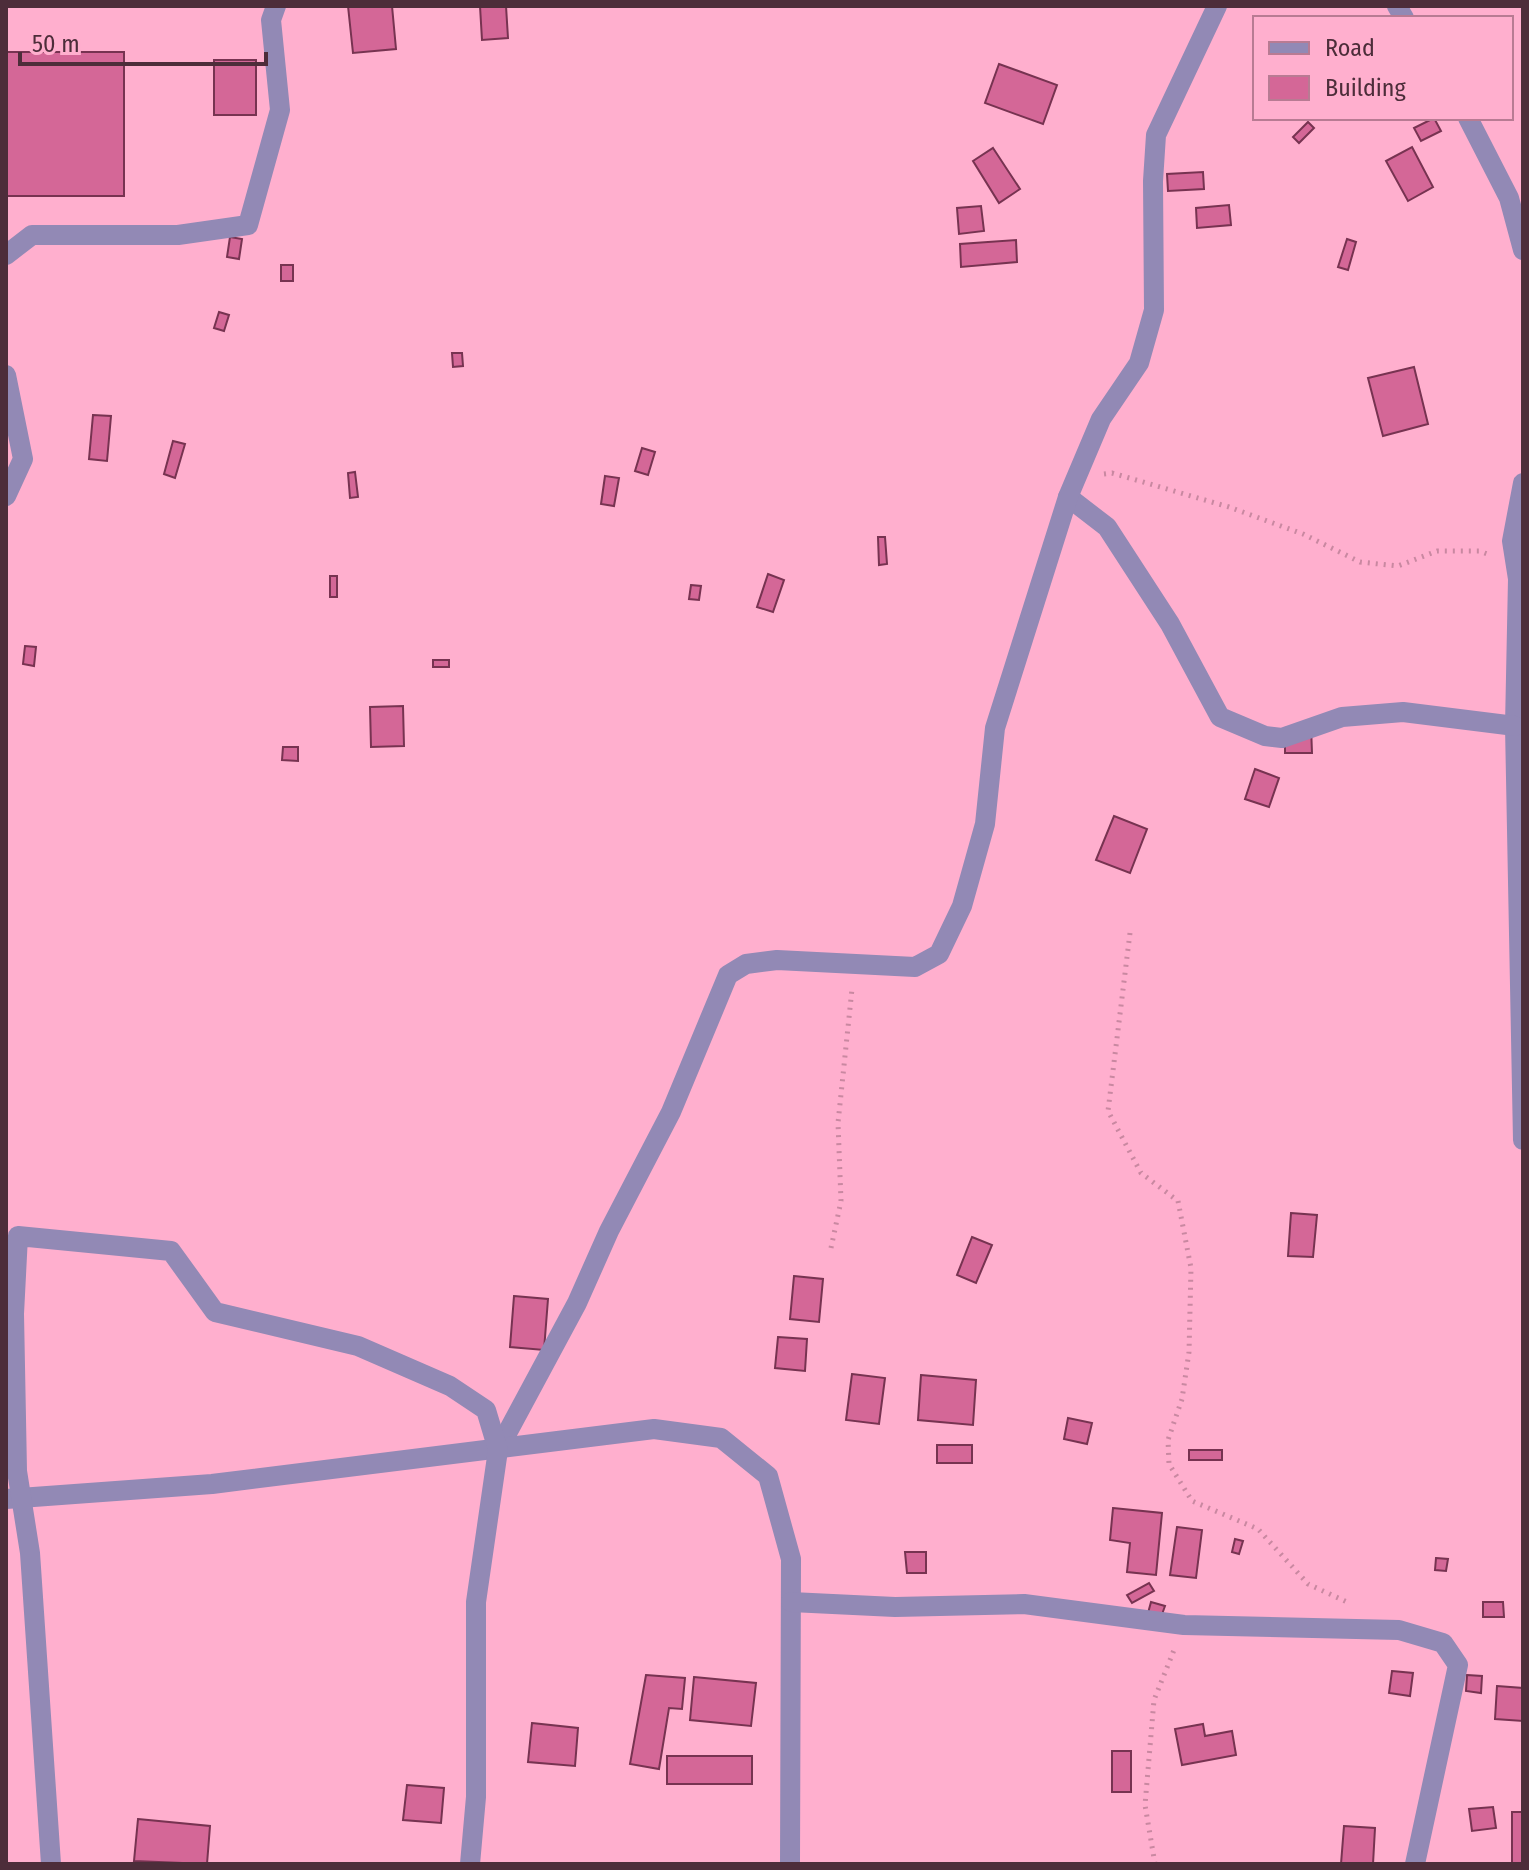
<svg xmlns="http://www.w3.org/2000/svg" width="1529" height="1870" viewBox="0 0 1529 1870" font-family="'Fira Sans Condensed',sans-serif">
<rect width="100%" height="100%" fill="#ffafce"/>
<g fill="#d46797" stroke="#773351" stroke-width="2">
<polygon points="348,6 392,6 396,49 353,53"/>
<polygon points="480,6 506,6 508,38 482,40"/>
<rect x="6" y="52" width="118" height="144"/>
<rect x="214" y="60" width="42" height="55"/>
<polygon points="999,64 1057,85 1043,124 985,103"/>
<polygon points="1434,118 1441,131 1421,141 1414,128"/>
<polygon points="1308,122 1314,128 1299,143 1293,137"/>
<polygon points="1412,147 1433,187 1408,201 1386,161"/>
<polygon points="993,148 1020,189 999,203 973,161"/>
<polygon points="1203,172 1204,189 1168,191 1167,174"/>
<polygon points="1229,205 1231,225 1197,228 1196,208"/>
<polygon points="981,206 984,231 959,234 957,208"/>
<polygon points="230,237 242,239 239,259 227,257"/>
<polygon points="1347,239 1356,242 1348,270 1338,267"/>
<polygon points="1016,240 1017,262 961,267 960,244"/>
<rect x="281" y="265" width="12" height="16"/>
<polygon points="219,312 229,315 224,331 214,328"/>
<polygon points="452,353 462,353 463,366 453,367"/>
<polygon points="1414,367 1428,424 1383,436 1368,378"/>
<polygon points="93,415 111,416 107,461 89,459"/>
<polygon points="173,441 185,444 175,478 164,474"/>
<polygon points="642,448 655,452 648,475 635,471"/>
<polygon points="355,472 358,497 350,498 348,473"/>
<polygon points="605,476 619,478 614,506 601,504"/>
<polygon points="878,537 885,537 887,564 879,565"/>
<polygon points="768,574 784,580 773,612 757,607"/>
<rect x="330" y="576" width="7" height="21"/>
<polygon points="691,585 701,586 699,600 689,599"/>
<polygon points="25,646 36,647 34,666 23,664"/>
<rect x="433" y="660" width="16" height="7"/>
<polygon points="403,706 404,746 371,747 370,707"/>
<polygon points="1311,726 1312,753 1285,753 1285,728"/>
<polygon points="283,747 298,747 298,761 282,760"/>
<polygon points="1255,769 1279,778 1269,807 1245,799"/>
<polygon points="1114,816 1147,829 1130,873 1096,860"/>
<polygon points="1291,1213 1317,1215 1313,1257 1288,1256"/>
<polygon points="972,1237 992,1245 976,1283 957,1275"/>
<polygon points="794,1276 823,1279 819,1322 790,1319"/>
<polygon points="514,1296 548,1299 544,1350 510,1347"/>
<polygon points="778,1337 807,1339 805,1371 775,1368"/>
<polygon points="852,1374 885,1378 879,1424 846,1420"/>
<polygon points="921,1375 976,1380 973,1425 918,1420"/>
<polygon points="1068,1418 1092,1423 1087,1444 1064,1439"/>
<rect x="937" y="1445" width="35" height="18"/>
<rect x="1189" y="1450" width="33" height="10"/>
<polygon points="1113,1508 1162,1513 1156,1575 1127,1572 1130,1543 1110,1540"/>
<polygon points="1177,1527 1202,1530 1196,1578 1170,1575"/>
<polygon points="1235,1539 1243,1541 1239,1554 1232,1552"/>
<polygon points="905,1552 926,1552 926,1573 907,1573"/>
<polygon points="1436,1558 1448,1559 1446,1571 1435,1570"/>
<polygon points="1149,1583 1154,1591 1132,1603 1127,1595"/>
<polygon points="1151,1602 1165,1606 1161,1617 1148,1613"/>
<polygon points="1483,1602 1503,1602 1504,1617 1483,1617"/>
<polygon points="1392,1671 1413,1673 1410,1696 1389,1693"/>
<polygon points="646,1675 685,1678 682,1709 669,1708 659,1769 630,1764"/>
<polygon points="1467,1675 1482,1676 1481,1693 1466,1691"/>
<polygon points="694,1677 756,1683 751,1726 690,1720"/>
<polygon points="1497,1686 1523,1688 1523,1721 1495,1719"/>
<polygon points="532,1723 578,1728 575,1766 528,1762"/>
<polygon points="1203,1724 1205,1736 1232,1731 1236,1755 1182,1765 1175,1729"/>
<rect x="1112" y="1751" width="19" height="41"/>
<rect x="667" y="1756" width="85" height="28"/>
<polygon points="407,1785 444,1788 441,1823 403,1820"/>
<polygon points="1493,1807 1496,1828 1472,1831 1469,1809"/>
<rect x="1512" y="1812" width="11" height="52"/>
<polygon points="138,1819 210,1826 207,1864 134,1861"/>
<polygon points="1344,1826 1375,1828 1373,1864 1341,1864"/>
</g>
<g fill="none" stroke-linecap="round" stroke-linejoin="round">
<g stroke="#c988a1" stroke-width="5" stroke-dasharray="2 6" stroke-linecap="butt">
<polyline points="1104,474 1112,473 1229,507 1303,534 1360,562 1398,566 1437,551 1479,551 1490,555"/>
<polyline points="1130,933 1108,1111 1141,1173 1178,1201 1191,1268 1189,1352 1182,1399 1168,1440 1169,1464 1192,1501 1258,1529 1308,1584 1347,1602"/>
<polyline points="831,1248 841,1201 838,1123 852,989"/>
<polyline points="1155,1864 1145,1805 1154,1700 1174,1650"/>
</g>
<g stroke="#9289b5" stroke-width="20">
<polyline points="1397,6 1404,18"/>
<polyline points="1468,118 1509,198 1523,250"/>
<polyline points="6,255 32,235 178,235 248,225 280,110 271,20 276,6"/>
<polyline points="6,375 23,459 6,496"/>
<polyline points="1523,483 1512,541 1518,579 1515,726 1523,1140"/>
<polyline points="1068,497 1107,527 1170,624 1220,717 1265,736 1282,738 1342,717 1403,712 1515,726"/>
<polyline points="498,1450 577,1303 609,1231 671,1112 728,975 746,964 777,960 915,967 939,954 962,906 985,824 995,728 1068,497 1101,419 1139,363 1154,310 1153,181 1156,135 1217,6"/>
<polyline points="6,1499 212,1484 654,1429 721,1438 768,1476 791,1559 790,1864"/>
<polyline points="791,1602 895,1607 1024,1604 1184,1625 1399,1630 1443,1643 1458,1665 1415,1864"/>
<polyline points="51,1864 30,1553 17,1471 14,1314 18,1236 171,1251 215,1312 358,1346 450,1386 486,1410 498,1450 476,1602 476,1797 470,1864"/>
</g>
</g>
<rect width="1529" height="1870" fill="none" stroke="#4d2d3a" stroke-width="16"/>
<rect x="1253" y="16" width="260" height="104" fill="#ffafce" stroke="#b87b93" stroke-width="2"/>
<rect x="1269" y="42" width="40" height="12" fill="#9289b5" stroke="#b87b93" stroke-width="2"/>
<text x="1325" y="56" font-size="24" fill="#4d2d3a">Road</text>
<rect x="1269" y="76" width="40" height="24" fill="#d46797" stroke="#b87b93" stroke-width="2"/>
<text x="1325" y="96" font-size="24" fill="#4d2d3a">Building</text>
<path d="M20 52v12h246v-12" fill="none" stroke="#4d2d3a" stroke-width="4"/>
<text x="32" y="52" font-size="24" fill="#4d2d3a" stroke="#ffafce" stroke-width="6" paint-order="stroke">50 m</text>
</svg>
